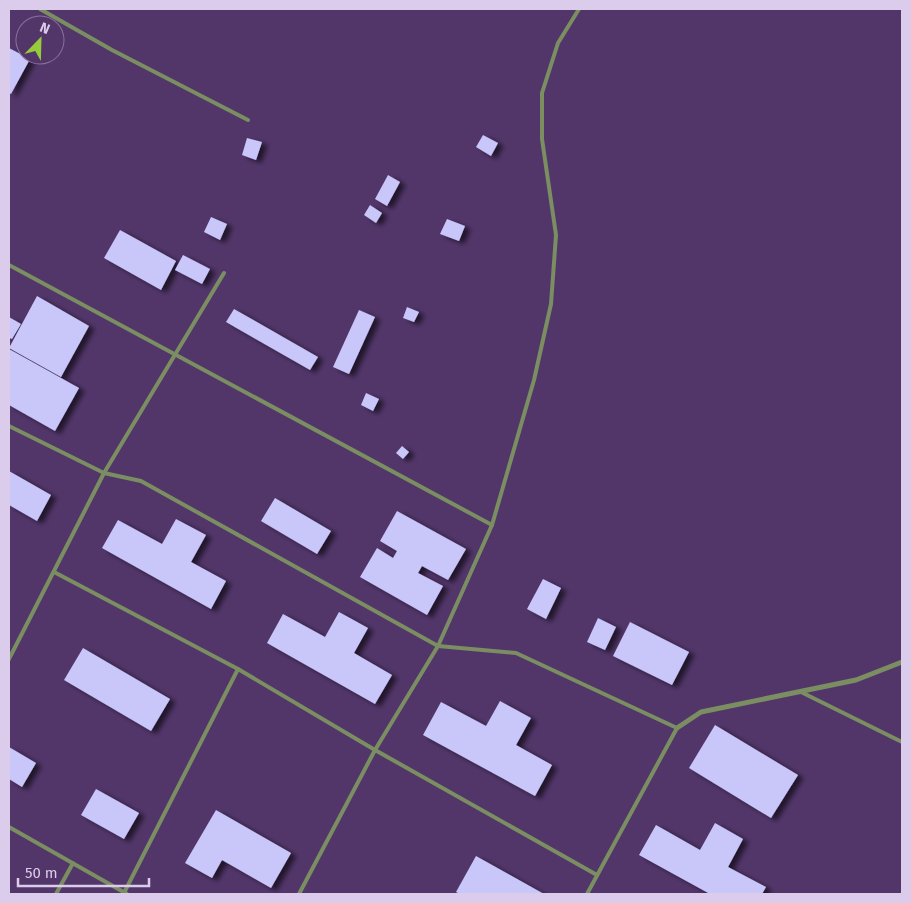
<svg xmlns="http://www.w3.org/2000/svg" width="911" height="903" viewBox="0 0 911 903" font-family="'Fira Sans',sans-serif">
<defs>
<filter id="shadow"><feDropShadow dx="5.5" dy="3" stdDeviation="2.5" flood-color="#0009"/></filter>
</defs>
<rect width="100%" height="100%" fill="#52366a"/>
<g fill="#c9c6fa" filter="url(#shadow)">
<polygon points="9,48 30,59 11,94 9,93"/>
<polygon points="483,135 498,143 491,156 476,147"/>
<polygon points="247,138 262,142 256,160 242,155"/>
<polygon points="388,175 400,182 387,206 375,199"/>
<polygon points="370,205 382,213 376,223 364,215"/>
<polygon points="211,217 227,224 220,240 204,232"/>
<polygon points="447,219 465,226 459,241 440,234"/>
<polygon points="120,230 176,261 161,290 104,258"/>
<polygon points="183,255 210,269 202,284 175,270"/>
<polygon points="37,296 89,326 61,377 9,348"/>
<polygon points="407,307 419,312 414,322 403,318"/>
<polygon points="234,309 318,357 310,370 226,322"/>
<polygon points="359,310 375,317 349,374 333,367"/>
<polygon points="9,317 21,324 12,339 9,338"/>
<polygon points="9,349 79,388 55,431 9,405"/>
<polygon points="366,393 379,399 373,411 361,405"/>
<polygon points="402,446 409,452 403,459 396,453"/>
<polygon points="9,471 51,495 37,521 9,505"/>
<polygon points="275,498 331,531 317,554 261,521"/>
<polygon points="397,511 466,549 448,580 422,566 418,573 443,586 427,615 360,577 377,548 393,558 397,551 380,541"/>
<polygon points="176,519 206,535 191,562 226,581 211,609 102,548 118,520 162,544"/>
<polygon points="543,579 561,588 546,619 527,609"/>
<polygon points="339,612 368,628 354,653 392,675 375,704 267,643 283,614 325,637"/>
<polygon points="598,618 616,627 605,650 587,642"/>
<polygon points="630,622 689,652 672,685 613,656"/>
<polygon points="83,648 170,699 151,731 64,680"/>
<polygon points="500,701 531,718 516,745 552,765 535,796 423,735 441,702 486,726"/>
<polygon points="715,725 798,775 771,818 689,768"/>
<polygon points="9,747 36,763 22,787 9,779"/>
<polygon points="96,789 139,813 124,839 81,815"/>
<polygon points="216,810 291,853 271,888 222,860 212,878 185,863"/>
<polygon points="715,823 743,839 728,867 766,887 762,894 710,894 639,855 656,825 700,850"/>
<polygon points="476,856 544,894 460,894 456,892"/>
</g>
<g fill="none" stroke-linecap="round" stroke-linejoin="round">
<g stroke="#7a8e62" stroke-width="4">
<polyline points="40,9 112,50 248,120"/>
<polyline points="9,265 492,525"/>
<polyline points="9,426 104,473 141,481 438,646 516,653 677,728 587,894"/>
<polyline points="54,572 238,669 375,750 597,875"/>
<polyline points="9,659 104,473 224,273"/>
<polyline points="801,692 902,742"/>
<polyline points="9,827 127,894"/>
<polyline points="124,893 238,669"/>
<polyline points="56,894 73,863"/>
<polyline points="299,894 375,750 438,646 492,525 534,380 551,304 556,235 542,139 542,93 558,43 579,9"/>
</g>
<polyline stroke="#7a8e62" stroke-width="5" points="677,728 701,712 856,680 902,662"/>
</g>
<rect width="911" height="903" fill="none" stroke="#dccceb" stroke-width="20"/>
<g transform="translate(40 40) rotate(23)"><circle r="24" fill="#52366a" stroke="#89729e"/>
<path d="M0-4L9 19L0 12L-9 19Z" fill="#96cc3a"/>
<text y="-8" font-size="14" font-weight="bold" text-anchor="middle" fill="#dccceb">N</text>
</g>
<path d="M18 878v8h131v-8" fill="none" stroke="#dccceb" stroke-width="2.5"/>
<text x="25" y="878" font-size="15" fill="#dccceb" stroke="#52366a" stroke-width="4" paint-order="stroke">50 m</text>
</svg>
